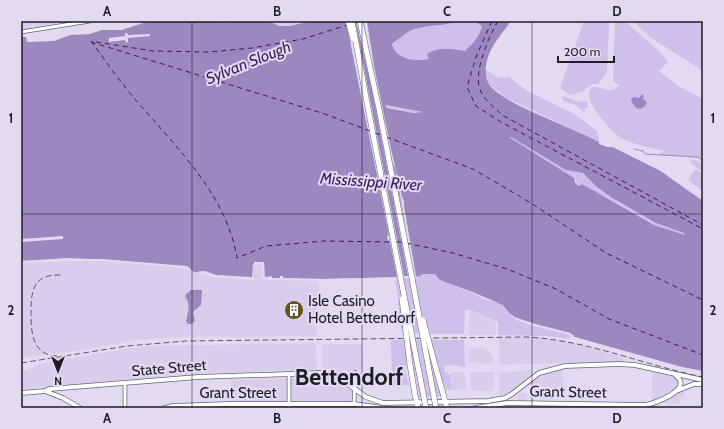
<svg xmlns="http://www.w3.org/2000/svg" width="724" height="429" viewBox="0 0 724 429" font-family="Cabin,sans-serif">
<rect width="100%" height="100%" fill="#e1daf1"/>
<g fill="#d8ceec">
<polygon points="21,21 31,21 32,27 31,29 21,30"/>
<polygon points="34,21 75,21 35,27"/>
<polygon points="268,21 311,21 290,26 280,26"/>
<polygon points="68,259 184,266 215,275 253,276 254,262 263,263 319,279 317,336 185,337 136,340 88,349 21,358 21,261"/>
<polygon points="469,310 495,321 496,335 469,335"/>
<polygon points="499,338 541,338 568,342 615,355 623,358 623,362 501,365 499,364"/>
<polygon points="316,343 317,370 200,373 40,387 21,391 21,371 28,370 40,364 125,349 152,346"/>
<polygon points="322,344 362,344 363,369 352,370 351,382 341,375 323,370 322,367"/>
<polygon points="483,348 490,352 494,360 492,364 468,362 469,349"/>
<polygon points="531,370 531,375 519,385 509,392 500,395 499,394 499,372"/>
<polygon points="563,370 563,392 531,392 531,388 528,385 533,380 547,373"/>
<polygon points="454,372 464,372 466,390 451,390 450,375"/>
<polygon points="470,372 494,372 493,391 471,390"/>
<polygon points="652,372 677,378 679,381 679,387 668,394 652,401"/>
<polygon points="322,377 337,381 352,391 352,402 231,402 231,380"/>
<polygon points="684,389 684,398 679,398 679,404 662,403"/>
<polygon points="519,393 527,393 527,401 518,401"/>
</g>
<g fill="#cebfeb">
<path d="M459 21H477L484 25 471 54C452 56 399 70 392 45L393 43C399 39 405 33 412 30 427 24 444 27 459 21Z"/>
<polygon points="584,21 609,21 607,72 598,84 593,84 581,92 570,95 560,88"/>
<path d="M615 21H625L661 53 668 62 659 71 678 86 703 99V161L697 158 662 155 660 154 661 152 668 151C653 149 637 145 623 139 612 133 593 110 589 98 588 94 589 90 592 87 603 86 611 95 619 85L613 81Z"/>
<polygon points="633,21 703,21 703,71 650,37"/>
<polygon points="486,70 499,78 509,77 527,91 574,114 597,131 599,137 599,142 505,97 489,84 486,75"/>
<polygon points="563,96 579,102 587,101 588,107 584,108 586,114 577,106 562,100"/>
<polygon points="385,105 423,112 422,113 409,112 387,107"/>
<polygon points="510,136 566,170 583,173 597,187 656,223 684,233 685,235 684,235 654,225 606,197 579,186 574,178 509,137"/>
<polygon points="691,160 694,160 703,164 703,172 692,164"/>
<polygon points="695,169 703,174 703,191 688,180"/>
<polygon points="423,274 435,274 439,279 446,279 500,304 510,314 517,318 535,324 570,333 569,339 547,336 498,335 498,322 471,310 465,310 464,334 402,334 395,277 418,277"/>
<path d="M391 340H464L465 367C458 367 452 364 445 366L444 369 445 372 450 375 451 390H446L443 382H437L441 396 419 397 413 363 404 367 409 385 392 386Z"/>
</g>
<g fill="#9c88be" fill-rule="evenodd">
<path d="M154 21H222L225 23 228 21H268L280 26H290L311 21H459C444 27 427 24 412 30 405 33 399 39 393 43L392 45C396 59 416 62 429 59L427 54C439 46 452 49 465 51 472 45 480 36 482 26L474 21H511C501 35 488 48 486 66 485 71 486 79 489 84 499 101 560 123 580 133 590 137 599 142 608 147L611 146 665 173 703 200V371L682 367 575 337 570 333 535 324 517 318 510 314 502 305 492 300 440 280 435 274H423L418 277 324 279 265 278 263 275V263L254 262 253 278 215 275 200 271C195 274 192 271 188 267L102 259 21 261V37H26L27 42H29L54 41 70 35 90 34 102 30H122L143 23ZM385 105H386L423 112 414 113 387 108ZM509 137H511L566 170 583 173 597 187 611 197 656 223 684 233 685 235 654 225 582 184 579 186 575 183 574 178Z"/>
<polygon points="642,94 644,96 643,99 647,102 645,106 641,109 636,108 631,101 632,98 635,97 639,98"/>
<path d="M191 290H202L201 305 193 312 195 321 191 324H188L186 321C188 312 191 305 185 296L186 294Z"/>
</g>
<g fill="#e1daf1" fill-rule="evenodd">
<path d="M346 21H355L404 276H408L372 90 356 21H367L374 66 391 149 402 197 404 201V206L416 276 420 278 324 281 265 280 262 277V264H256L254 263V262H264L265 277 272 276V278H280V276H283V278L324 279 397 277 389 237 390 240 388 241 387 236 389 235ZM393 164 395 168 407 233 393 165Z"/>
<polygon points="125,33 127,33 128,35 150,34 150,36 128,38 128,42 126,43 125,40 109,42 109,38 125,36"/>
<polygon points="599,140 601,143 608,145 613,145 649,162 663,170 694,192 703,199 703,201 659,170 613,147 607,147 599,144"/>
<polygon points="63,236 63,239 21,242 21,239"/>
<polygon points="68,258 113,260 187,266 193,271 184,268 102,261 68,261 21,263 21,261"/>
<polygon points="253,264 254,264 253,280 214,277 198,272 205,271 216,275 252,277"/>
<polygon points="443,282 473,292 497,303 482,298 473,293"/>
<polygon points="501,305 502,305 510,314 517,318 535,324 570,333 574,336 534,326 516,320 515,317 510,315"/>
</g>
<g fill="none" stroke-linecap="round" stroke-linejoin="round">
<polyline stroke="#9c88be" stroke-width="1" points="634,149 643,151 645,154 698,157 703,161"/>
<g stroke="#3a1c5d" stroke-width="1" stroke-dasharray="5 4" stroke-linecap="butt">
<polyline points="492,21 476,57 467,87 476,106 499,121 703,229"/>
<path d="M498 21C489 36 475 69 479 86 482 99 494 107 502 115L703 225"/>
<path d="M91 41C107 63 123 86 141 106 180 151 227 197 237 258L266 246 324 241 391 242"/>
<polyline points="91,42 325,114 370,131"/>
<polyline points="96,42 153,51 209,52 252,48 303,39 347,25"/>
<polyline points="375,133 381,135"/>
<polyline points="386,137 473,169 531,203 606,253 703,300"/>
<polyline points="397,242 403,242"/>
<polyline points="406,243 453,253 507,269 556,289 609,319 703,355"/>
</g>
<defs>
<g id="tertiary">
<polyline points="21,32 90,21"/>
<polyline points="289,374 289,408"/>
<polyline points="354,404 355,372"/>
<polyline points="125,408 125,383"/>
</g>
<g id="primary">
<polyline points="679,390 694,384 703,384"/>
<polyline points="45,391 63,398 80,408"/>
<polyline points="21,393 45,391 49,389 198,377 320,373 338,377 366,397 383,403 488,401 505,398 512,394 539,373 565,366 619,364 635,365 703,380"/>
<polyline points="165,408 173,406 228,404 354,404 383,408"/>
<path d="M475 408 507 403 645 405C654 404 694 389 676 376"/>
</g>
<g id="motorway">
<polyline points="348,21 353,39"/>
<polyline points="352,21 368,108 401,280"/>
<polyline points="360,21 379,109 412,278"/>
<polyline points="410,365 415,395 418,408"/>
<polyline points="435,365 447,408"/>
</g>
</defs>
<use href="#tertiary" stroke="#696276" stroke-width="4.5"/>
<use href="#primary" stroke="#696276" stroke-width="5.5"/>
<use href="#motorway" stroke="#696276" stroke-width="6"/>
<use href="#tertiary" stroke="#fff" stroke-width="3"/>
<use href="#primary" stroke="#fff" stroke-width="4"/>
<use href="#motorway" stroke="#fff" stroke-width="5"/>
<g stroke="#5e5966" stroke-width="1" stroke-dasharray="6 3" stroke-linecap="butt">
<path d="M57 356C31 355 31 330 31 311 31 288 35 274 61 275"/>
<path d="M21 363 127 346 186 341 526 337C588 340 643 365 703 377"/>
</g>
<defs>
<g id="motorway-bridge">
<polyline points="412,278 436,408"/>
<polyline points="401,280 426,408"/>
<polyline points="402,299 410,365"/>
<polyline points="423,320 435,365"/>
</g>
</defs>
<use href="#motorway-bridge" stroke="#696276" stroke-width="6" stroke-linecap="butt"/>
<use href="#motorway-bridge" stroke="#fff" stroke-width="5"/>
</g>
<path fill="none" stroke="#1f1c24" stroke-width="1" stroke-opacity="0.55" d="M192 21V408M362 21V408M532 21V408M21 214H703"/>
<defs>
<symbol id="building-disc" viewBox="-11 -11 22 22"><circle r="9.5" fill="#655421" stroke="#e1daf1"/><path d="M-4-6H4V6H1V3H-1V6H-4ZM-2.5-4.3h1.7v1.8h-1.7ZM.8-4.3h1.7v1.8H.8ZM-2.5-1h1.7V.8h-1.7ZM.8-1h1.7V.8H.8Z" fill="#fff"/></symbol>
</defs>
<g fill-rule="evenodd">
<use href="#building-disc" x="283" y="299" width="22" height="22"/>
</g>
<g text-anchor="middle" stroke-width="4" stroke-linejoin="round" paint-order="stroke">
<g font-size="15" fill="#1f1c24" stroke="#e1daf1" text-anchor="start">
<text x="308" y="306">Isle Casino<tspan x="308" dy="17">Hotel Bettendorf</tspan></text>
</g>
<g font-size="15" fill="#1f1c24" stroke="#e1daf1">
<text transform="translate(169 368) rotate(-5)" y="5">State Street</text>
<text transform="translate(568 392) rotate(1)" y="5">Grant Street</text>
<text x="238" y="398">Grant Street</text>
</g>
<g font-size="16" font-style="italic" fill="#3a1c5d" stroke="#e1daf1">
<text transform="translate(248 62) rotate(-22)" y="6">Sylvan Slough</text>
<text transform="translate(371 181) rotate(4)" y="6">Mississippi River</text>
</g>
<g font-size="23" font-weight="bold" fill="#1f1c24" stroke="#e1daf1">
<text x="349" y="385">Bettendorf</text>
</g>
</g>
<rect width="724" height="429" fill="none" stroke="#e1daf1" stroke-width="44"/>
<g transform="translate(58 371) rotate(180)" stroke="#e1daf1" stroke-width="3" paint-order="stroke">
<path d="M0-3L7 15L0 10L-7 15Z" fill="#1f1c24"/>
<text y="-6" font-size="11" font-weight="bold" text-anchor="middle" fill="#1f1c24">N</text>
</g>
<path d="M558 56v6h56v-6" fill="none" stroke="#1f1c24" stroke-width="2"/>
<text x="564" y="56" font-size="12" fill="#1f1c24" stroke="#e1daf1" stroke-width="3" paint-order="stroke">200 m</text>
<rect x="22" y="22" width="680" height="385" fill="none" stroke="#1f1c24" stroke-width="1.5"/>
<g font-size="13" text-anchor="middle" font-weight="bold" fill="#1f1c24">
<text x="107" y="16">A</text>
<text x="277" y="16">B</text>
<text x="447" y="16">C</text>
<text x="617" y="16">D</text>
<text x="11" y="123">1</text>
<text x="713" y="123">1</text>
<text x="11" y="315">2</text>
<text x="713" y="315">2</text>
<text x="107" y="423">A</text>
<text x="277" y="423">B</text>
<text x="447" y="423">C</text>
<text x="617" y="423">D</text>
</g>
</svg>
